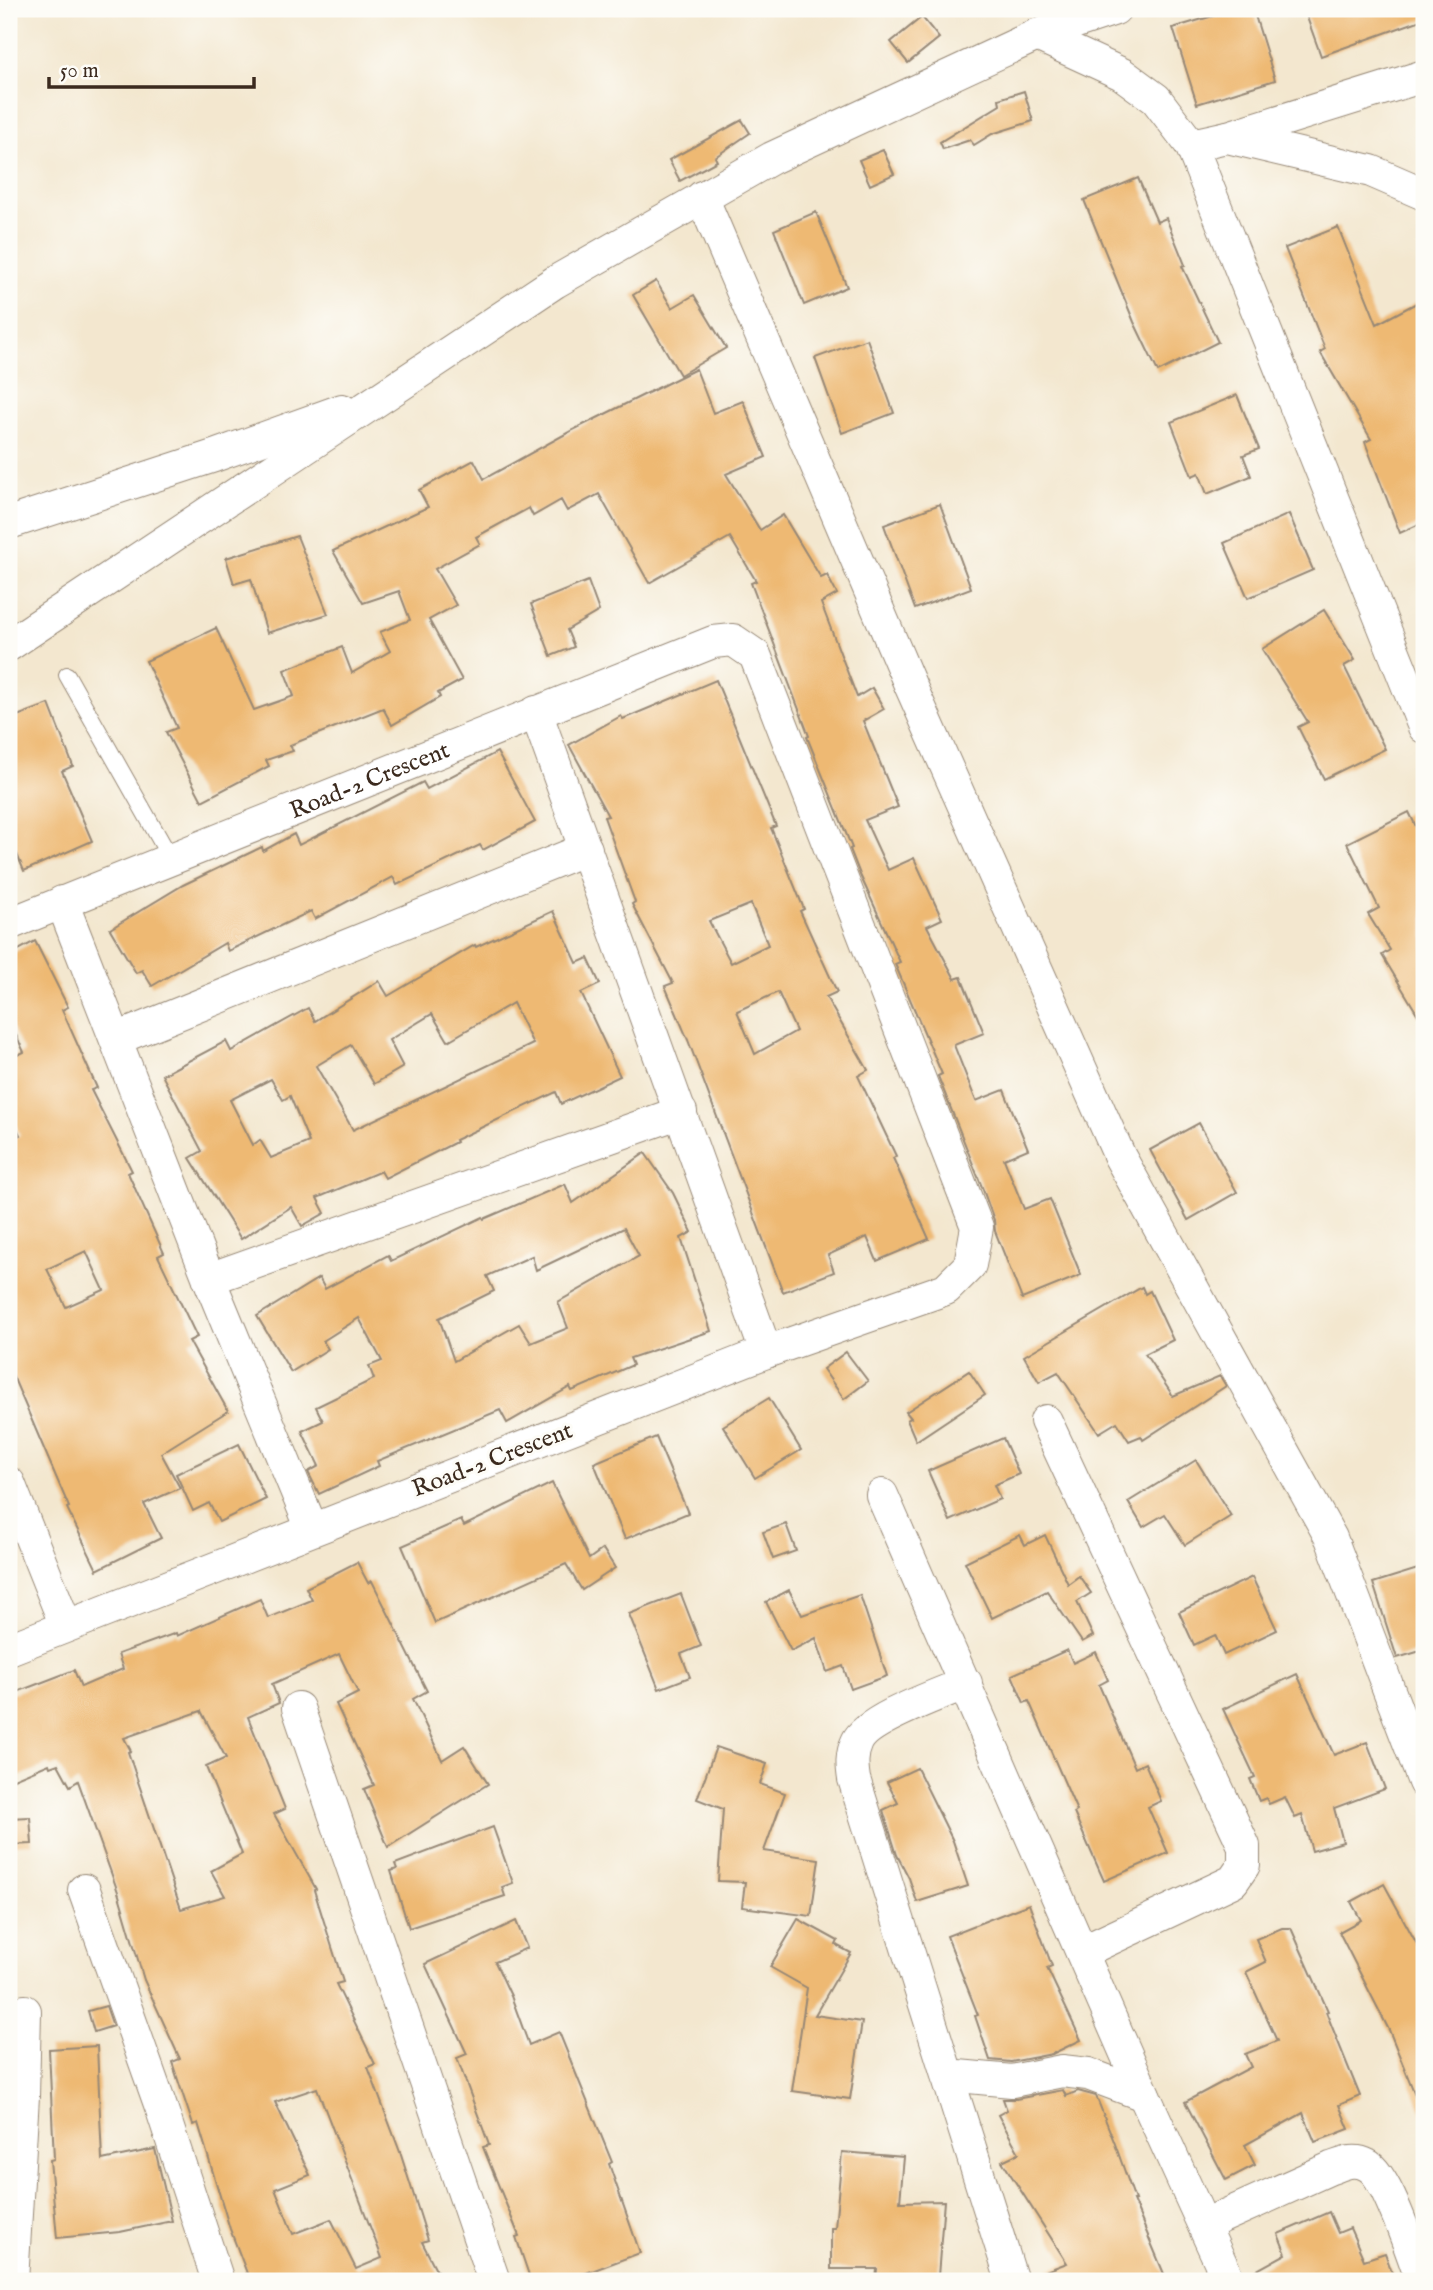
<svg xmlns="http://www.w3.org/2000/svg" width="1433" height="2290" viewBox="0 0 1433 2290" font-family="'IM FELL English',serif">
<rect width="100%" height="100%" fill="#fdfcf7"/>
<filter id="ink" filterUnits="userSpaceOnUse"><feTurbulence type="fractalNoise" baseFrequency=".0143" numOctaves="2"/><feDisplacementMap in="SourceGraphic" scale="14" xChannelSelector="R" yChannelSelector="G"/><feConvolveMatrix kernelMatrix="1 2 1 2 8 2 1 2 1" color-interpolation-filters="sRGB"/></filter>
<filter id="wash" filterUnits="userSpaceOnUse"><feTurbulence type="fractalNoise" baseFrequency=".00686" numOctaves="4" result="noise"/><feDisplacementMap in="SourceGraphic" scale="28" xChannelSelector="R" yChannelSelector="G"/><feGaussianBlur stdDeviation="1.57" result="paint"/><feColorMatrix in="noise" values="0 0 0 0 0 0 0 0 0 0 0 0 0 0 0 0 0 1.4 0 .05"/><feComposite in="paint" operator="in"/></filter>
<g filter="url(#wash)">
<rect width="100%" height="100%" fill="#f3e7cf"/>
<g id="blocks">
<g fill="#eeb973" fill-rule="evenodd">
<polygon points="1236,9 1253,9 1275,80 1197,104 1173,28"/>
<polygon points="1304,9 1424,9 1424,19 1321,56"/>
<polygon points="922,17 939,38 908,63 891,42"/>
<polygon points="1024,91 1033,121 992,134 974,145 970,140 943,149 940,142 1000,105 999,99"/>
<polygon points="742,120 750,133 715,157 717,161 680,181 669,160"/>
<polygon points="883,150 894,174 870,185 859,160"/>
<polygon points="1138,178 1157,222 1166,218 1185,265 1182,266 1218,342 1158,372 1134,322 1084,200"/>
<polygon points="816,212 847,287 804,305 774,230"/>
<polygon points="1338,227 1377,324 1424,299 1424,522 1400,533 1365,442 1371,439 1320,352 1325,349 1285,248"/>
<polygon points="656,281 672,308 694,295 726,348 680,375 633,295"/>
<polygon points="867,339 894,413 842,433 815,358"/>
<polygon points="696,369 713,413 743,401 766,457 726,474 760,530 783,515 821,578 827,575 837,594 821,603 857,697 872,688 884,709 863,721 898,807 865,820 888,870 914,858 942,919 927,926 955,979 961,977 984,1033 954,1045 976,1101 1004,1090 1028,1149 1004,1159 1024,1209 1050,1199 1081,1275 1022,1299 995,1231 994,1220 982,1187 938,1076 942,1074 895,964 900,962 861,877 850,849 852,848 807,737 809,736 751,583 756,581 730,537 649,583 599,494 567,511 561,500 533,516 529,508 476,537 480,544 435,569 456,605 429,620 462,680 438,693 440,697 392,725 383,708 290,745 293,751 266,760 269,766 202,801 166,732 177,728 146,661 216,628 254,710 294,696 284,670 342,647 352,673 390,651 380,632 410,620 399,591 363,603 333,551 428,507 419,490 474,460 484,479 571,431"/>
<polygon points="1237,395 1259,449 1243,455 1251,476 1207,494 1199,473 1192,476 1171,422"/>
<polygon points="940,504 971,588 915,609 884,525"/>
<polygon points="1289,514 1313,570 1248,598 1224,543"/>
<polygon points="297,536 328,614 267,633 251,579 234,584 226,558"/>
<polygon points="588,581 599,611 567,630 574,647 551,656 531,604"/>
<polygon points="1324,610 1355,660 1344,666 1385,749 1324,779 1298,727 1308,722 1262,649"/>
<path d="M716 680 776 826 771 828 804 909 800 911 837 992 826 997 868 1070 858 1076 896 1156 893 1158 929 1239 877 1261 867 1237 828 1255 834 1272 783 1292 688 1040 665 986 673 983 632 904 635 902 604 817 608 816 569 745 621 716 623 719ZM751 904 768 945 731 963 709 921ZM778 992 796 1031 755 1054 737 1011Z"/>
<polygon points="49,704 73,766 62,771 92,841 24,871 9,835 9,719"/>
<polygon points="497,752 535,822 483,850 480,845 397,885 393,877 315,919 311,911 228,951 225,943 152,986 142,970 136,973 110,929 183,885 262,847 263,851 294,834 299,845 423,782 427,789"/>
<polygon points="1409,812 1424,843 1424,1025 1382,955 1390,950 1368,914 1379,908 1347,843"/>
<path d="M553 911 577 963 588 958 600 984 581 993 620 1076 561 1104 556 1092 455 1140 456 1142 385 1178 381 1171 317 1198 325 1213 302 1226 291 1207 241 1239 190 1158 202 1151 162 1075 226 1041 231 1051 308 1008 315 1021 379 981 388 996 475 945 476 947ZM513 1003 533 1044 353 1130 316 1066 351 1045 374 1084 403 1067 389 1040 432 1014 448 1041ZM271 1079 283 1100 290 1096 309 1142 271 1158 260 1140 253 1145 230 1100Z"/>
<path d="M35 941 68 1007 62 1010 97 1088 91 1090 132 1171 128 1173 164 1253 158 1256 197 1337 189 1341 228 1411 161 1453 180 1488 144 1504 161 1538 97 1570 67 1508 69 1507 9 1367V1140L20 1135 9 1110V1059L24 1052 9 1020V955ZM86 1251 104 1290 66 1307 47 1269Z"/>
<polygon points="1199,1123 1237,1192 1188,1220 1150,1150"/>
<path d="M645 1153 673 1193 692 1232 681 1238 711 1331 630 1358 633 1365 572 1391 570 1387 507 1423 500 1410 377 1461 379 1466 319 1494 308 1472 319 1466 302 1431 323 1421 316 1407 374 1379 369 1366 382 1361 359 1318 323 1341 328 1349 291 1372 257 1316 319 1278 325 1289 388 1255 391 1261 483 1217 484 1219 565 1184 573 1203ZM624 1228 639 1256 558 1302 568 1328 531 1343 519 1324 454 1361 439 1318 494 1291 487 1276 532 1256 536 1270Z"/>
<polygon points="1142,1287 1145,1294 1150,1291 1173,1340 1145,1354 1173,1396 1220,1376 1226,1386 1143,1440 1141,1436 1129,1441 1117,1422 1099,1433 1058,1372 1039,1382 1024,1356"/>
<polygon points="846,1352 868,1381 844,1399 823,1369"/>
<polygon points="969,1371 985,1395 916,1441 907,1420 911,1418 906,1412"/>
<polygon points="769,1398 801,1450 755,1478 723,1426"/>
<polygon points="656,1437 688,1513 625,1539 594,1463"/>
<polygon points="1003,1438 1019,1474 994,1485 1000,1499 950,1521 928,1471"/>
<polygon points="239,1444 266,1499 219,1522 209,1503 193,1511 176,1474"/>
<polygon points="1196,1460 1231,1516 1185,1545 1165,1514 1143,1527 1128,1502"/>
<polygon points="552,1483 589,1559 603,1549 615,1568 582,1590 566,1564 435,1623 402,1546 461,1520 464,1526"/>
<polygon points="786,1524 796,1551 773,1559 763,1532"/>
<polygon points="1020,1535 1025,1545 1045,1535 1068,1584 1079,1576 1091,1593 1077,1602 1093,1636 1082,1642 1047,1591 992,1618 965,1562"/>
<path d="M357 1562 368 1583 372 1581 427 1691 413 1699 442 1760 464 1746 488 1784 388 1847 364 1789 374 1785 336 1704 358 1693 339 1654 272 1684 279 1703 248 1717 285 1809 274 1814 316 1889 314 1890 343 1982 336 1984 375 2064 368 2067 400 2152 428 2240 422 2242 442 2281H250L230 2229 198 2123 193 2125 172 2062 180 2059 144 1980 118 1892 78 1781 70 1786 58 1764 50 1767 49 1764 9 1781V1695L74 1670 81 1687 123 1669 118 1654 176 1633 177 1636 260 1599 268 1618 312 1600 306 1588ZM201 1711 226 1758 206 1767 242 1854 211 1871 225 1896 181 1909 128 1752 131 1751 124 1738ZM317 2088 382 2258 356 2269 331 2219 293 2234 275 2189 310 2175 275 2102Z"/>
<polygon points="1424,1567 1424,1650 1397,1658 1373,1583"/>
<polygon points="1252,1577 1277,1630 1224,1655 1215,1635 1194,1645 1179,1612"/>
<polygon points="789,1590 802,1615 860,1595 887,1676 851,1689 843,1666 827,1672 816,1638 791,1651 766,1602"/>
<polygon points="681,1594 701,1646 681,1654 690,1677 659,1689 629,1614"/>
<polygon points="1067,1650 1073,1663 1096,1652 1108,1680 1099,1685 1135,1768 1145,1763 1161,1801 1148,1807 1168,1853 1104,1881 1074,1813 1077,1811 1029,1701 1024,1703 1012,1675"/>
<polygon points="1297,1674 1334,1755 1367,1742 1385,1789 1334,1808 1343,1842 1312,1851 1302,1815 1295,1818 1285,1797 1269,1804 1266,1798 1259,1801 1250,1779 1255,1777 1223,1709"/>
<polygon points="716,1747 767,1764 760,1784 785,1793 764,1851 819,1859 811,1916 742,1907 745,1882 718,1881 723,1809 697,1799"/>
<polygon points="917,1768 953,1841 968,1886 917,1902 909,1878 897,1855 883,1810 898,1803 887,1782"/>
<polygon points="30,1817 32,1844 9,1845 9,1818"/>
<polygon points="493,1827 513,1883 502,1887 505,1896 409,1928 391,1871 397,1869 395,1864"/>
<polygon points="1384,1884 1424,1957 1424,2117 1389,2030 1339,1932 1361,1920 1351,1902"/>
<polygon points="1029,1904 1052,1966 1047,1968 1081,2040 1052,2054 1011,2062 990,2060 975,2016 978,2015 947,1936"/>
<polygon points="798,1919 838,1941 836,1945 851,1953 815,2015 862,2022 850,2099 792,2091 807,1988 770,1967"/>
<polygon points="516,1921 527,1948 495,1962 511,1996 529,2045 559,2032 612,2162 609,2164 640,2253 565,2281 531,2281 516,2237 519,2236 483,2147 489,2145 457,2058 467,2054 425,1964"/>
<polygon points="1282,1928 1291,1928 1328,2011 1326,2012 1360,2096 1339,2105 1349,2129 1315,2142 1303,2113 1245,2145 1255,2165 1226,2180 1185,2102 1251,2067 1245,2054 1277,2041 1246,1972 1266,1962 1256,1939"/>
<polygon points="106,2006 113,2026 94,2032 88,2011"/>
<polygon points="97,2046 102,2160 155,2149 172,2221 120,2232 57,2238 50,2160 54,2159 49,2049"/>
<polygon points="1063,2090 1066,2096 1078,2091 1096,2096 1115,2144 1135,2200 1133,2200 1167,2281 1030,2281 1030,2277 1067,2263 1002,2161 1019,2153 998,2115 1007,2110 1003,2099 1016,2099"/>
<polygon points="842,2152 904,2157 900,2202 944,2201 938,2276 927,2275 927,2281 876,2281 877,2269 831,2269 831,2228 835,2228"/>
<polygon points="1329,2212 1338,2233 1350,2228 1364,2260 1385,2253 1395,2281 1247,2281 1246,2276 1286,2254 1278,2234"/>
</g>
</g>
</g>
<g filter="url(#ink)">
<use href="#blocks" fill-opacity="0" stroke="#978876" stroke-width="2"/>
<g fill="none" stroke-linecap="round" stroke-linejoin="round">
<defs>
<polyline id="lane" points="67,675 171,859"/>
<g id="street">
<polyline points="1037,35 1122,74 1156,99 1191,145 1227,137 1371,171 1424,194"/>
<polyline points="1228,137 1424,76"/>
<polyline points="1191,145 1424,727"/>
<polyline points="702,197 911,687 1120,1157 1331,1538 1424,1782"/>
<polyline points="9,523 214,456 342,410"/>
<polyline points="9,645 555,282 772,158 1037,35 1115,9"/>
<polyline points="536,712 766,1352"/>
<polyline points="62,902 209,1279 312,1529"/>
<path id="s1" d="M9 924 713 642 733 640 755 655 977 1227 970 1265 946 1289 766 1352 9 1649"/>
<polyline points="116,1039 586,849"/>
<polyline points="209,1279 681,1112"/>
<polyline points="1046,1421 1244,1846 1244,1865 1233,1881 1082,1952"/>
<polyline points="9,1483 66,1626"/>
<polyline points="882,1495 1144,2095 1229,2281"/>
<path d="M966 1683C941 1694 867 1719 857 1742 851 1755 852 1766 854 1779L1012 2281"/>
<polyline points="298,1708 494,2281"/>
<polyline points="84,1890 162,2110 218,2281"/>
<polyline points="947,2075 1012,2081 1062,2071 1088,2074 1144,2095"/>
<path d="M1204 2225 1331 2168C1343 2164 1354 2158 1367 2165 1387 2175 1413 2257 1422 2281"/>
<polyline points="12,2281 23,2096 25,2011"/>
</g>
</defs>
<use href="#lane" stroke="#978876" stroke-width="18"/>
<use href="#street" stroke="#978876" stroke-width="34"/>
<use href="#lane" stroke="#fff" stroke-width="16"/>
<use href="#street" stroke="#fff" stroke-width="32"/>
</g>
</g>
<g text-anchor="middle" stroke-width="6" stroke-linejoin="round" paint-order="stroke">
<g font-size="24" fill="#3b2a1e" stroke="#fdfcf7">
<text dy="8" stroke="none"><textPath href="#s1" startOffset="388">Road-2 Crescent</textPath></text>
<text transform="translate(492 1459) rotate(-21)" y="8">Road-2 Crescent</text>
</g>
</g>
<rect width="1433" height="2290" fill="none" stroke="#fdfcf7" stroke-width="35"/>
<path d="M49 77v10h205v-10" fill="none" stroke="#3b2a1e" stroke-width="3.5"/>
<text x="60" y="77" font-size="21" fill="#3b2a1e" stroke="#fdfcf7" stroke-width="5" paint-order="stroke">50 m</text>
</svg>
